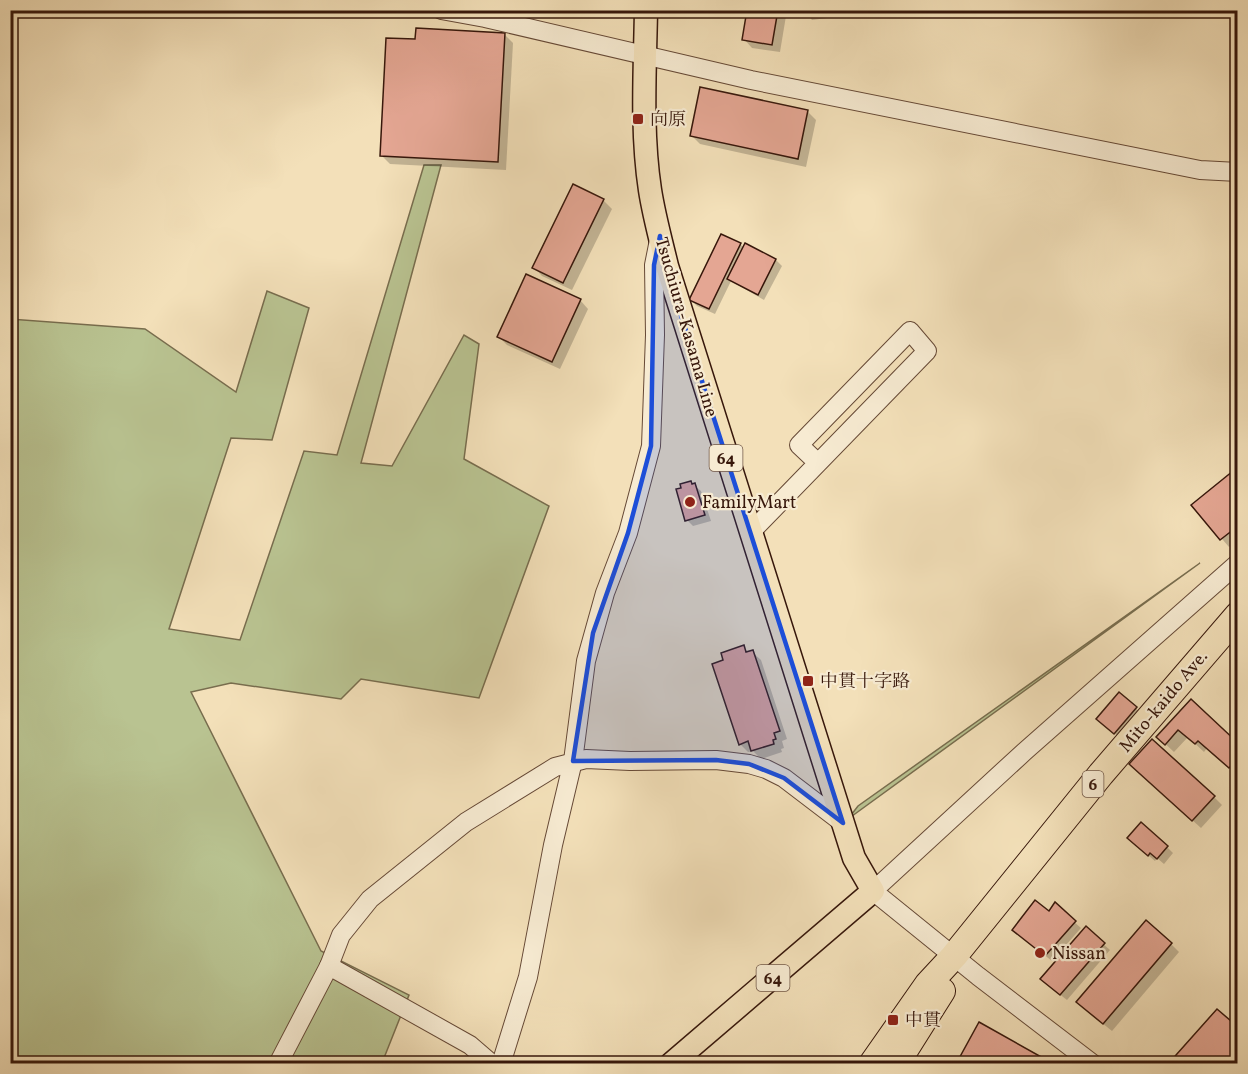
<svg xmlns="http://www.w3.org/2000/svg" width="1248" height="1074" viewBox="0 0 1248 1074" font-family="Vollkorn,'Noto Serif JP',serif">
<rect width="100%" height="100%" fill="#f3e0b9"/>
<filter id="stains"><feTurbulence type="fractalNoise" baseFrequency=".00333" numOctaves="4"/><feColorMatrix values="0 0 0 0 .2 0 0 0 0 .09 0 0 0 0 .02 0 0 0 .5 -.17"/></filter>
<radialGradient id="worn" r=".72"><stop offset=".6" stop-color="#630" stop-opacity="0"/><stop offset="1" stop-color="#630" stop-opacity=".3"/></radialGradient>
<g fill="#b9c391" stroke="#786d4e" stroke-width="1.5">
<polygon points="424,165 441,165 361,463 392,466 464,335 479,344 464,459 549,506 479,698 361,679 341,699 231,683 191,692 321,951 409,995 382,1063 11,1063 10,319 145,329 236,392 267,291 309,308 272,440 231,438 169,629 240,640 304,451 337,455"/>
<polygon points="1200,563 848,819 858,806"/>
</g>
<g fill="#0003">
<polygon points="749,10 787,10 780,52 752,48 744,39"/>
<polygon points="803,10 841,10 842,16 812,20"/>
<polygon points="505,35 513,43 506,170 390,164 381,155 417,41"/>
<polygon points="807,111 816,120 806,167 700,144 692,136"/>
<polygon points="574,186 604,201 612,209 572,290 542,276 534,267"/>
<polygon points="740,244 744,248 746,245 776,260 782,266 764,300 731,281 715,314 697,306 691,300"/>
<polygon points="580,300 588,309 560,369 507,345 499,337"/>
<polygon points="1238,478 1238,541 1229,547 1193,505"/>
<polygon points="691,483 701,491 711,521 693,526 687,520"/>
<polygon points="743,647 749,653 752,652 761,660 787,739 782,741 784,748 781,749 782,752 761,759 753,751 748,752 740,744 725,661"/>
<polygon points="1119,694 1142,714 1121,739 1105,725"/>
<polygon points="1205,713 1238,745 1238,775 1207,748 1204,752 1188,737 1174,752 1158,737"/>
<polygon points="1139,772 1214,797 1222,805 1201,828"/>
<polygon points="1135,844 1167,847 1173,853 1164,864 1157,858 1155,861"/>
<polygon points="1055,905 1081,928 1052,961 1020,936 1050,913"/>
<polygon points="1086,929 1110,950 1067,1000 1048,985"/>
<polygon points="1171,944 1179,952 1112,1031 1086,1010"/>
</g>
<g fill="#e4a693" stroke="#37170b" stroke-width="1.5">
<polygon points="747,10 778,10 772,45 742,40"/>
<polygon points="416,28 505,33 498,162 380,156 386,38 415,39"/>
<polygon points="700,87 808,110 798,159 690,136"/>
<polygon points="573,184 604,199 563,283 532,268"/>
<polygon points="721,234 741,243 709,309 689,300"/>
<polygon points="745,243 776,259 758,295 727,279"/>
<polygon points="526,274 581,299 552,362 497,337"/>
<polygon points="1233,471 1238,477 1238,526 1220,540 1191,505"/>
<polygon points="691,481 692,484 695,483 705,515 685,521 676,489 681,488 680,484"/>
<polygon points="744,645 746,652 753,650 780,731 774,733 776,739 773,740 774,744 751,751 748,741 739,745 712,664 723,660 721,653"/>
<polygon points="1119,692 1137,707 1114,734 1096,719"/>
<polygon points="1191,699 1238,743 1238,763 1236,761 1229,768 1198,741 1195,744 1178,730 1165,745 1156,737"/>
<polygon points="1152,739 1215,796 1192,821 1129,764"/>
<polygon points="1141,822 1168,846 1157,859 1150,853 1148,856 1127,838"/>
<polygon points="1035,900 1049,911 1055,902 1076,921 1045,956 1012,930"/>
<polygon points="1146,920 1172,943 1103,1024 1076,1002"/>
<polygon points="1086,926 1105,943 1060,995 1040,979"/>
<polygon points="1217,1009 1238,1027 1238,1064 1168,1064"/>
<polygon points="979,1022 1052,1063 1052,1064 956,1064"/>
</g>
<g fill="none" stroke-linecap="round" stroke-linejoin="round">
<defs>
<g id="minor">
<polyline points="441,10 485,18 751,80 1200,170 1238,172"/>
<polyline points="750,533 927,351 910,331 799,445 818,463"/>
<polyline points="329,966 470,1045 492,1064"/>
<polyline points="278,1064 329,966 341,935 370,899 466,822 555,767 586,759 630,761 716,760 749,764 766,769 784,778 843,823"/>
<polyline points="501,1064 528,977 553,845 573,761 586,661 605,593 628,533 651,446 655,335 654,265 659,240"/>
<polyline points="1093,1064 978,976 873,891 1024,752 1238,563"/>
</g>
<path id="major" d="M646 10C645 70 641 131 650 190 654 216 661 241 667 266L854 858 873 891 671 1064"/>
<g id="highway">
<polyline points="872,1064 928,984 954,956 1101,774 1238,615"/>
<polyline points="896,1064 942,991"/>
</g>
</defs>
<use href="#minor" stroke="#664936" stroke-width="20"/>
<use href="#major" stroke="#37170b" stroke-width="25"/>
<use href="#highway" stroke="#37170b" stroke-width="28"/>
<use href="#minor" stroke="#f7ebd2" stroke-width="18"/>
<use href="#major" stroke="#f3e0b9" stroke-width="22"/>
<use href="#highway" stroke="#f3e0b9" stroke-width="26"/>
</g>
<path fill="#1d4ed8" fill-opacity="0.2" stroke="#1d4ed8" stroke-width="4.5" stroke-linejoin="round" d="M660 236 679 309 843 823 784 778 749 764 716 760 573 761 593 633 628 533 651 446 654 265Z"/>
<g fill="#8f2418" stroke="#f7ebd2" stroke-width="2">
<rect x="632" y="113" width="12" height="12" rx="3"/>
<circle cx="690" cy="502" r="6"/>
<rect x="802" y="675" width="12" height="12" rx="3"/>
<circle cx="1040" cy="953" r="6"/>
<rect x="887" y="1014" width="12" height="12" rx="3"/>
</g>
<g text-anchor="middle" stroke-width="4.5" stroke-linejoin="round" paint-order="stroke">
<g fill="#f7ebd2" stroke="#715747" stroke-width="1.5">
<rect x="709.5" y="445" width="33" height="26" rx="4.5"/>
<rect x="1082.5" y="771" width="21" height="26" rx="4.5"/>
<rect x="756.5" y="965" width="33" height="26" rx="4.5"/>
</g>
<g font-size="16" font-weight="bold" fill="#37170b">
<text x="726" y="464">64</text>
<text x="1093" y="790">6</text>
<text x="773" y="984">64</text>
</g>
<g font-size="18" fill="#37170b" stroke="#f7ebd2" text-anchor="start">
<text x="650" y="125">向原</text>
<text x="702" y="508">FamilyMart</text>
<text x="820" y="687">中貫十字路</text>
<text x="1052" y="959">Nissan</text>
<text x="905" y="1026">中貫</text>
</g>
<g font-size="18" fill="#37170b" stroke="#f7ebd2">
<text transform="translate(687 327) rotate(74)" y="6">Tsuchiura-Kasama Line</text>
<text transform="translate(1163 701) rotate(-50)" y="6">Mito-kaido Ave.</text>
</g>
</g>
<rect width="1248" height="1074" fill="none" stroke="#f3e0b9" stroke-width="36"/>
<rect x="12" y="12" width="1224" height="1050" fill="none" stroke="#37170b" stroke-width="3"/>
<rect x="18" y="18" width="1212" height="1038" fill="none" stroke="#37170b" stroke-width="1.5"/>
<rect width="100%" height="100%" filter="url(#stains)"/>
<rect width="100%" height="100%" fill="url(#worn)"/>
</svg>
